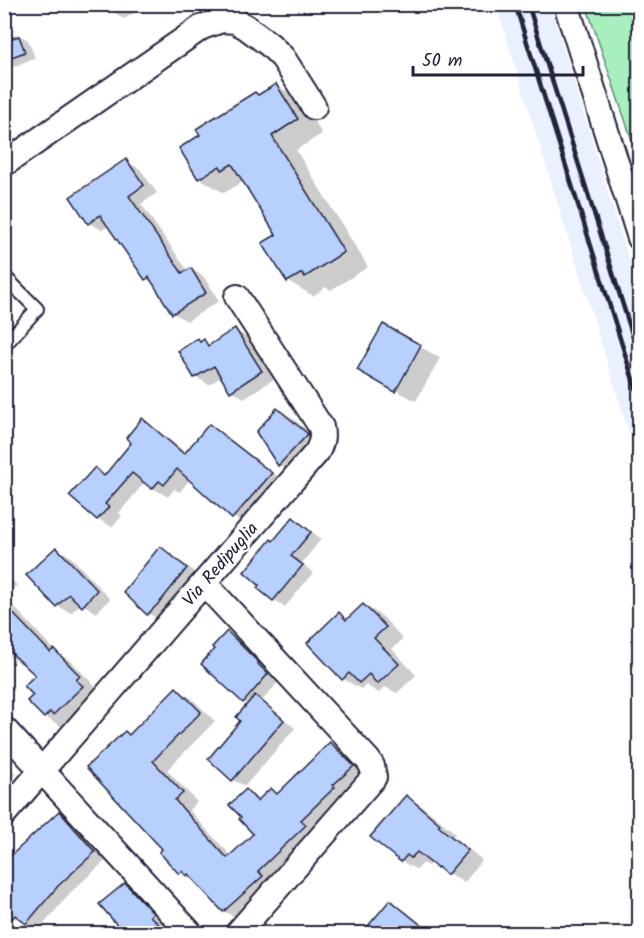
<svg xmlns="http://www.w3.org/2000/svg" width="644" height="938" viewBox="0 0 644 938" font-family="Kalam,sans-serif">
<rect width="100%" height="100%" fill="#fff"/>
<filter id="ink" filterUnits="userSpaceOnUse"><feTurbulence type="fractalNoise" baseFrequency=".0167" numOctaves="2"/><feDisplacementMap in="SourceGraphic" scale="12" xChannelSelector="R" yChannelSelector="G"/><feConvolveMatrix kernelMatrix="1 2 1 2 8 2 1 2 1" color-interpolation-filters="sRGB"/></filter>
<g filter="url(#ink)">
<polygon fill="#e9f1ff" points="496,5 550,5 639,293 639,465"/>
<polygon fill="#a7efbc" stroke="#64887c" stroke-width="1.5" points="586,5 639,5 639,161"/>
<g fill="#0003">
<polygon points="110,4 149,4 124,19 115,13"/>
<polygon points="4,27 10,38 17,34 28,40 35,58 7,69 8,71 4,73"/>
<polygon points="276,85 301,100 322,134 296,150 368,267 331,290 326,287 313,296 288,281 278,235 244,181 224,193 199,178 181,148"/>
<polygon points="126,161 140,169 157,193 141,204 188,271 191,269 204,277 219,301 187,321 173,313 156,285 146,279 109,226 102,230 89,223"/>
<polygon points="384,326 440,358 416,401 359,370"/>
<polygon points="235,330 248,338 274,379 244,398 231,390 222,376 209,385 196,377 198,340 211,345"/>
<polygon points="278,409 291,417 320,442 292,473 279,465 258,432"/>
<polygon points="142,420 156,429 186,453 209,426 224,435 285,482 247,526 233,517 190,479 180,492 174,489 168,497 153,488 145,482 119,513 122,516 112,527 98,519 95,469 106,476 134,443"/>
<polygon points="293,519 304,525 321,539 302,563 313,573 285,607 274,600 259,588"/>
<polygon points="56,548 70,556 110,599 96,613 81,603 71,613 57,606"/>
<polygon points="161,548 174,556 200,576 162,621 148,613"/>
<polygon points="4,573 17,585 5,597 57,653 71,661 96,687 93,690 99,697 71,724 67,722 62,727 45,717 35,695 37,675 24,663 22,664 4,654"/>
<polygon points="363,605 382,616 403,639 392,649 416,675 397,693 385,687 379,693 366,685 361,689 343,679 339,614 348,620"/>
<polygon points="228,633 239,639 270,670 268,672 279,681 262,701 295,728 245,786 233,780 242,721 248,704 244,702"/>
<polygon points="176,689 191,698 215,721 167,770 197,802 189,810 231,856 256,834 246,791 261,800 271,790 278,795 331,744 346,753 368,775 239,920 224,911 196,880 195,881 180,872 164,849 125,733 130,735"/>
<polygon points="4,761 16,774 4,785"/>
<polygon points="406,797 422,806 455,833 453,836 482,860 464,883 431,862 428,866 423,863 417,870 401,861"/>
<polygon points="59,813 71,820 106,860 70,893 39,930 14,917 4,908"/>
<polygon points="125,884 137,891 164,921 161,923 171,934 126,934 102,904"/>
<polygon points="391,902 406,911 434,934 350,934 358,925 364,928 367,924 370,926"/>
</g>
<g fill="#b7d0fe" stroke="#22223b" stroke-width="1.5">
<polygon points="19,36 25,52 4,60 4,41"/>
<polygon points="276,84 298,119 272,136 344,252 305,277 302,273 287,282 262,243 276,235 232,164 222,170 220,166 198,179 179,148 200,135 196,129 255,92 258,95"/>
<polygon points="126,159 144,185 129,196 182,273 191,268 206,293 172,314 149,277 145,280 100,215 88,224 70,197"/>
<polygon points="383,324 421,345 395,392 357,370"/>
<polygon points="235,328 262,371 230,392 214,366 194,378 178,351 198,338 200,342 204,339 208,346"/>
<polygon points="277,408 308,434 278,466 256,432"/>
<polygon points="142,418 184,454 209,424 272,473 232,519 177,469 164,485 159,481 152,489 132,473 105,504 109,507 97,520 69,496 95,467 104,476 131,443 126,438"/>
<polygon points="293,517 311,532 291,556 303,565 273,601 257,588 259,585 244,572 271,539 273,541"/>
<polygon points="160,546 187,568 160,602 147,615 123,592"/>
<polygon points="56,547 97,590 82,607 69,594 56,607 26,575"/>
<polygon points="4,604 50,652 54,649 80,676 76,680 83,686 53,715 50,712 44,718 27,701 33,695 24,686 35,675 4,646"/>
<polygon points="363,604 386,627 374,638 399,664 377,684 369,674 359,683 349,673 342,680 307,643 339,612 346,620"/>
<polygon points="227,631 259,663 258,664 268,674 243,703 201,664 214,649 212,647"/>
<polygon points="176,687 201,712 153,761 183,793 175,800 227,858 253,834 239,819 241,817 229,805 246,789 257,801 271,788 277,794 330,742 354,766 333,785 335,787 301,820 306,825 258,871 263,876 223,912 188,874 186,876 182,871 179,874 159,852 162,849 86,767 125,731 129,735"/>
<polygon points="255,695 284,720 232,781 208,759 240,721 236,717"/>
<polygon points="406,795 440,824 438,826 468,850 447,875 438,867 437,868 417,852 411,858 407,855 401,862 370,837"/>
<polygon points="59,811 95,852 58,886 26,924 15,915 4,929 4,862"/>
<polygon points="125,883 153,913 150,916 168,933 124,933 99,904"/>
<polygon points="390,900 431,933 362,933"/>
</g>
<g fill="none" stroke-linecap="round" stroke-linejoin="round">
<defs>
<polyline id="lane" points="4,276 37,309 4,346"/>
<g id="street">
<polyline points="566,4 640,238"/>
<polyline points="4,164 202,27 222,20 235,21 246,27 270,45 283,58 314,107"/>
<polyline points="204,583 368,760 372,766 374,777 237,934"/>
<polyline points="4,729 191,934"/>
<path d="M4 814 317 452C322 442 323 437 321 427L237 297"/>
</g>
</defs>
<use href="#lane" stroke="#22223b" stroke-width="16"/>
<use href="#street" stroke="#22223b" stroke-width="28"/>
<use href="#lane" stroke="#fff" stroke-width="12"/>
<use href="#street" stroke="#fff" stroke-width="24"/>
<g stroke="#22223b" stroke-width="4.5">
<polyline points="515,4 640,402"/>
<polyline points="528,4 640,359"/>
</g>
</g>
</g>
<g text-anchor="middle" stroke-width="4.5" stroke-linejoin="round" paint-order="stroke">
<g font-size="18" fill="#22223b" stroke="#fff">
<text transform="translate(220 564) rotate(-49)" y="6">Via Redipuglia</text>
</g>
</g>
<rect width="644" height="938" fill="none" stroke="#fff" stroke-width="24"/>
<rect x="12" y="12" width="620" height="914" fill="none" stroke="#22223b" stroke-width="2" filter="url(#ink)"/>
<path d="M413 66v9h170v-9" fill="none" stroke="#22223b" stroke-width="3"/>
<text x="422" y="66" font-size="18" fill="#22223b" stroke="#ffffff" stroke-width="4.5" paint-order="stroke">50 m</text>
</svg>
